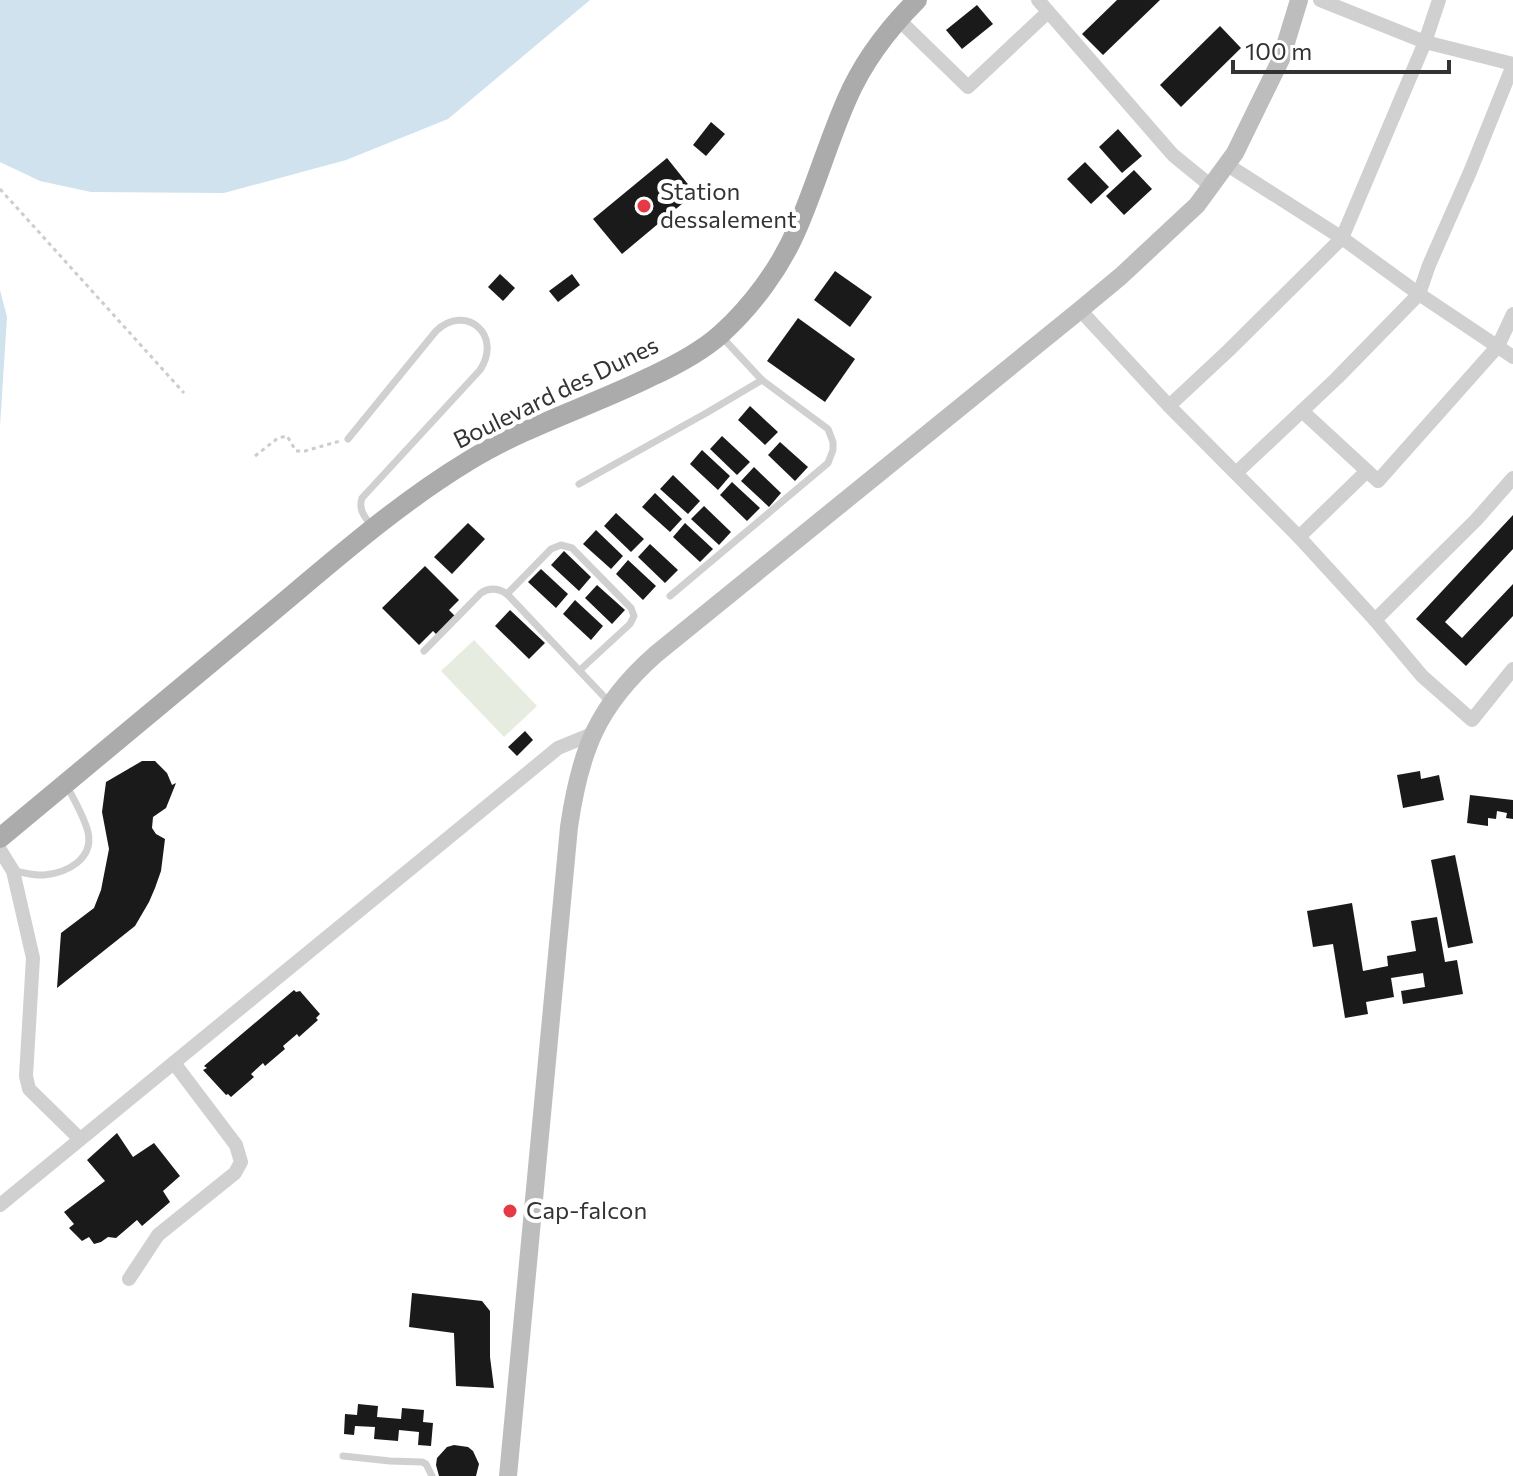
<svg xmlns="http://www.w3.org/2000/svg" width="1513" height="1476" viewBox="0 0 1513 1476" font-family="Commissioner,sans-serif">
<rect width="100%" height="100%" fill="#fff"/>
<polygon fill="#e6ecdf" points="474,640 537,706 504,737 441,671"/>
<g fill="#cfe2ee">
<polygon points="0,0 590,0 448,119 346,160 224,193 91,192 40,181 0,162"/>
<polygon points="0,290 7,317 0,426"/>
</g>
<g fill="#1a1a1a">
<polygon points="1117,0 1160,0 1103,55 1082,34"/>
<polygon points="977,5 993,24 962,49 946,30"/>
<polygon points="1220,26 1241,48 1181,107 1160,85"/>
<polygon points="711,122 725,134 706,156 693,145"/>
<polygon points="1118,129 1142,156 1122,173 1099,147"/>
<polygon points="667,158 695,193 622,254 593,219"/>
<polygon points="1085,162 1109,187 1091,204 1067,179"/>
<polygon points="1134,170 1152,189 1124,215 1106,196"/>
<polygon points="835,271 872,297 850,327 814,300"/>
<polygon points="500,274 515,288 503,301 488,287"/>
<polygon points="572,274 580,285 558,302 549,291"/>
<polygon points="798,318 855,359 825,402 767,361"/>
<polygon points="750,406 778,432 765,445 738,420"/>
<polygon points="722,436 750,462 737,475 710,449"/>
<polygon points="780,442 808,467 795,481 768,455"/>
<polygon points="702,450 730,476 718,490 690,464"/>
<polygon points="754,467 781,493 769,507 741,481"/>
<polygon points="673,475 700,501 688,514 660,489"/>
<polygon points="732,482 760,508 747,521 720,495"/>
<polygon points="655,493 682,519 670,532 642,507"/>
<polygon points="704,506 731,532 719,545 691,519"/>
<polygon points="616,513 644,539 631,552 604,526"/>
<polygon points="1513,515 1513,549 1445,622 1462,638 1513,584 1513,616 1466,666 1416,619"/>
<polygon points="468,523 485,539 452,574 434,557"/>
<polygon points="685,523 713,549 700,562 673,537"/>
<polygon points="596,530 623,556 611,569 583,544"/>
<polygon points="650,544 678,570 665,583 638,557"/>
<polygon points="564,551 591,577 579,591 551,565"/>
<polygon points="628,560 656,586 643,600 616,574"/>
<polygon points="425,566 459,600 449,610 456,617 438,636 433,631 419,645 382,608"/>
<polygon points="541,569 568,594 556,608 528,582"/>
<polygon points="597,585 625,610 612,624 585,598"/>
<polygon points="575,600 603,626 591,640 563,614"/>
<polygon points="510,610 545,643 529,659 495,626"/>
<polygon points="525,731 533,740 517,756 508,747"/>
<polygon points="142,761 155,761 167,773 172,785 176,783 166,808 153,817 152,828 156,834 165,839 161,871 155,888 149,902 135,926 57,988 61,933 94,908 101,890 109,849 102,812 106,782"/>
<polygon points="1420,771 1421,779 1439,775 1444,800 1403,808 1397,775"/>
<polygon points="1470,795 1513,800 1513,819 1506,818 1507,813 1497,811 1496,819 1488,818 1488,826 1467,823"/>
<polygon points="1455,855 1473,943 1448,948 1431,860"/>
<polygon points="1352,903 1363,971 1388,966 1387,956 1416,951 1411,921 1437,917 1445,962 1457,960 1463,994 1403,1004 1401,991 1425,987 1423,973 1391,978 1394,997 1366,1002 1368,1014 1345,1018 1333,944 1313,947 1307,911"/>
<polygon points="294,990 296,992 300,991 320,1014 316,1018 318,1020 299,1037 297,1034 283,1046 285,1049 265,1066 263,1063 251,1074 254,1077 231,1097 228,1094 226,1095 203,1070 207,1068 204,1066"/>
<polygon points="117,1133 133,1157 154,1143 180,1176 163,1191 170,1202 142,1226 137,1220 116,1238 108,1237 101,1242 94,1244 89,1237 82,1241 69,1228 74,1224 64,1212 105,1181 87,1160"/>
<polygon points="412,1293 482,1301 490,1311 490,1357 494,1388 456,1386 454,1333 409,1327"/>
<polygon points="358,1404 378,1406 377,1417 401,1419 402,1408 424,1410 423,1422 433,1423 431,1446 418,1445 419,1432 399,1430 398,1441 374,1439 375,1427 355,1426 354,1435 344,1434 345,1414 357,1415"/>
<polygon points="454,1445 468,1447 473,1451 479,1464 476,1476 439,1476 436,1465 437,1458 447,1447"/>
</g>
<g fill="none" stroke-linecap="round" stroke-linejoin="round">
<g stroke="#cdcdcd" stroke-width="3" stroke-dasharray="4 4" stroke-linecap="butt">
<polyline points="0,189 184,393"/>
<polyline points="255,456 278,438 287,436 296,451 305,451 340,441"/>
</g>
<g stroke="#d0d0d0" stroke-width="7">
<path d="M348 439 436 331C466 303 503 335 480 370L362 498C358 510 365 517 372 527"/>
<polyline points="579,484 708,412 762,380"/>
<polyline points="507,594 551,549 561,545 572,548 631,608 634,616 630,624 580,670"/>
<polyline points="670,596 828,463 833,450 833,442 828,429 762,380 721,336"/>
<path d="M424 651 481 593C490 587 498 588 507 594L609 702"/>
<path d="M13 871C23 872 35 876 44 875 67 873 94 859 88 832 84 816 74 800 67 786"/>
<polyline points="343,1456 390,1461 422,1462 426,1464 432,1476"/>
</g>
<g stroke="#d0d0d0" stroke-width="14">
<polyline points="1038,0 1173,155 1211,186"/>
<polyline points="1320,0 1425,42 1513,64"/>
<polyline points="898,19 968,87 1048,12"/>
<polyline points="1226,164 1342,238 1419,294 1513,357"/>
<polyline points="1080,310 1169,406 1299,537 1375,620 1422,676 1472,720 1513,669"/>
<polyline points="1169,406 1229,350 1342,238 1425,42 1439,0"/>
<polyline points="1302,411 1378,481 1498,346 1513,314"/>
<polyline points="1236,473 1337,378 1419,294 1429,265 1470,172 1513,65"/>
<polyline points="1299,537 1367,471"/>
<polyline points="1375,620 1476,520 1513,478"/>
<polyline points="0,850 13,871 33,958 26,1076 29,1089 80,1139"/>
<polyline points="0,1205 558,748 592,734"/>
<polyline points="129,1279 158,1235 235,1173 241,1162 236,1145 174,1063"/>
</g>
<path stroke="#bdbdbd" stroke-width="18" d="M508 1476 569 827C580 751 597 706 656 654L1080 310 1121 276 1197 205 1235 153 1281 59 1299 0"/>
<path stroke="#ababab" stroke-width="20" d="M0 838C89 764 178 690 266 617 332 562 397 504 470 460 526 426 591 406 650 377 674 366 701 352 721 334 752 306 780 268 796 231 815 188 828 142 847 99 863 62 889 28 917 0"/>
</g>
<g fill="#e63946" stroke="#fff" stroke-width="3">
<circle cx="644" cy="206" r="8"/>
<circle cx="510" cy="1211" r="8"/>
</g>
<g text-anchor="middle" stroke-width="8" stroke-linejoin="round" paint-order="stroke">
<g font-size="24" fill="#333" stroke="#fff" text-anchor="start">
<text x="660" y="200">Station<tspan x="660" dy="28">dessalement</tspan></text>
<text x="526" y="1219">Cap-falcon</text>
</g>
<g font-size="24" fill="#333" stroke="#fff">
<text transform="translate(556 393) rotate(-26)" y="8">Boulevard des Dunes</text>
</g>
</g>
<path d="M1233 60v12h216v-12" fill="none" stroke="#333333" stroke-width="4"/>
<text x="1245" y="60" font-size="24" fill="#333333" stroke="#ffffff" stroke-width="6" paint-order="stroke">100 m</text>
</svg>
